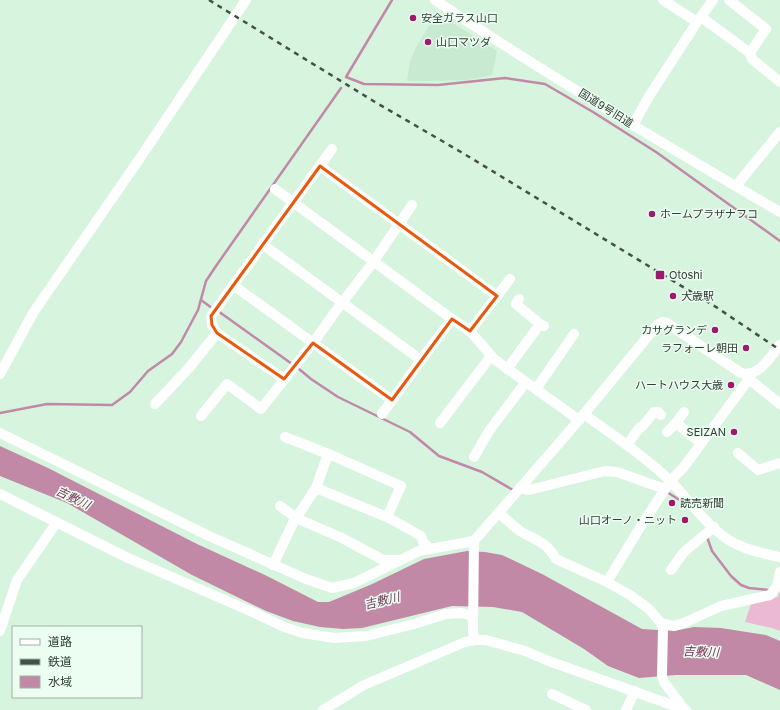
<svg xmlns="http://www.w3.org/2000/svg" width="780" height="710" viewBox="0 0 780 710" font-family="Inter,'Noto Sans JP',sans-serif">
<rect width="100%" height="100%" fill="#d7f4df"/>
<polygon fill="#c7ead1" points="437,13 497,51 492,75 468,80 436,81 407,81 410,62 415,49"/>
<polygon fill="#ebbad2" points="779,593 780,593 780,631 772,628 745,622 751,604 778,597"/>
<polygon fill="#c189a5" points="0,446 48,468 197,544 265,575 318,602 329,602 370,585 424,559 467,551 485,552 502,555 542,574 642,629 674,631 694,627 721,628 766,635 780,641 780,690 746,675 676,675 639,678 608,666 584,649 522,612 493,607 452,606 362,628 343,629 320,627 293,621 266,611 192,575 67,503 0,476"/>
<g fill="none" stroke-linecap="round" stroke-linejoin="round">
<g stroke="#c189a5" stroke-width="2.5">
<polyline points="392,0 346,77 364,84 438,85 505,78 545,84 593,112 656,152 780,241"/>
<polyline points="201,300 212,308"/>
<polyline points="218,311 292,364"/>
<polyline points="299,369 311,379 338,397 410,432 439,456 482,472 513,490"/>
<polyline points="0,413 47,404 112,405 130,392 148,371 172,354 181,342 198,310 206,281 216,266 341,88"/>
<polyline points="667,492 684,503"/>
<polyline points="707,537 712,551 731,576 741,585 749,588 769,590"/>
</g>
<g stroke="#fff" stroke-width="10">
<path d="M435 0C547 75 663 144 780 212"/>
<polyline points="701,17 750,53 766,29 729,0"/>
<polyline points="697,22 713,0"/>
<polyline points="750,53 752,59 780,82"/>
<polyline points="633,125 648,98 697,22 663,0"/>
<polyline points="320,166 497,296"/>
<polyline points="736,186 780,132"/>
<polyline points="275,189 452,319 470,331 494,359 579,420"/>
<polyline points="262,244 421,360"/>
<polyline points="233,285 392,400"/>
<polyline points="519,299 516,304 540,324"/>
<polyline points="470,331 510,279"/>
<polyline points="217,333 284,379"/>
<polyline points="507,369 540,324 544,326"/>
<polyline points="0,374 33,313 136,164 246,0"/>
<polyline points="747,374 749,379 780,404"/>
<polyline points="536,389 574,334"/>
<polyline points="155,404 188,369 217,333 212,325 211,316 332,149"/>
<polyline points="684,412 676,423 701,443"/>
<polyline points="382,414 421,360 452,319"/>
<path d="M584 414C611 434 639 452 664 475 688 496 708 531 736 544 750 551 765 554 780 557"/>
<polyline points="201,416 227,384 261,409 313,343 335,312 374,261 412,205"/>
<polyline points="440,423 491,356"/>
<polyline points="667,432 676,423"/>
<polyline points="0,433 209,536 306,579 332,588 354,583 419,551 474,541"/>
<polyline points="285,437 331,455 401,486 387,517"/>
<polyline points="627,445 640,427 642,427 654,412 658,412 661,415"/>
<polyline points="738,453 758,470 780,463"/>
<polyline points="474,457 489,431 526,382"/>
<polyline points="316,488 328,454"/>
<polyline points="520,488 529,490 605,471 617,472 665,489"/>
<polyline points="0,494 128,558 248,610 284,627 303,633 334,638 366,636 414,624 446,614 461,613 473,616"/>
<polyline points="280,506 296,518 342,538 383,560 398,560"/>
<path d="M499 513C506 519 512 525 520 531 535 540 547 542 556 559L607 582 630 595 649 609 661 623 674 626 686 622 721 606 770 595 777 586 780 572"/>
<polyline points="273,565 294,521 316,488 387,517 421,536 423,542 430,549"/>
<polyline points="671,570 684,552 714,527"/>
<polyline points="607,582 639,529 671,480 683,468 749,379"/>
<polyline points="661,623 663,628 662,676 664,682 684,709"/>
<polyline points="0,631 17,580 57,522"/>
<path d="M475 640 473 632 474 541 579 420 658 324 663 322 667 323 741 373C759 378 770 357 780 345"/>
<polyline points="552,694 586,710"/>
<polyline points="323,710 364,685 465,642 475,640 486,640 525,651 546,660 686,710"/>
<polyline points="626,710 635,691"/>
</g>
<polyline stroke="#445147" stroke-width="2.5" stroke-dasharray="5 5" stroke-linecap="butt" points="209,0 375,102 461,152 716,307 780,350"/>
</g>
<path fill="none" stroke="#e8590c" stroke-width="3" stroke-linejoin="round" d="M320 166 497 296 470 331 452 319 392 400 313 343 284 379 217 333 212 325 211 316Z"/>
<g fill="#9c196c" stroke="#ecfef1" stroke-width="1.5">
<circle cx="413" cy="18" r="4"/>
<circle cx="428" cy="42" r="4"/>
<circle cx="652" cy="214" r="4"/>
<rect x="655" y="270" width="10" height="10" rx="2"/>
<circle cx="673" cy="296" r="4"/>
<circle cx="715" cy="330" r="4"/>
<circle cx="746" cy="348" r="4"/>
<circle cx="731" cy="385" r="4"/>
<circle cx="734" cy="432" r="4"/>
<circle cx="672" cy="503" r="4"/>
<circle cx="685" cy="520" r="4"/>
</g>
<g text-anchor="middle" stroke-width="3" stroke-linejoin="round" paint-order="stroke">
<g font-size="11" fill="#323d35" stroke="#ecfef1" text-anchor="start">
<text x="421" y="22">安全ガラス山口</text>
<text x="436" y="46">山口マツダ</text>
<text x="660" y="218">ホームプラザナフコ</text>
<text x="669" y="279">Otoshi</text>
<text x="681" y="300">大歳駅</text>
<text x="707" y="334" text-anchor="end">カサグランデ</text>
<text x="738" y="352" text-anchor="end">ラフォーレ朝田</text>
<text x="723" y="389" text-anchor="end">ハートハウス大歳</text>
<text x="726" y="436" text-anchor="end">SEIZAN</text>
<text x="680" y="507">読売新聞</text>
<text x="677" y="524" text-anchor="end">山口オーノ・ニット</text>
</g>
<g font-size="11" fill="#323d35" stroke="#ecfef1">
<text transform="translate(606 108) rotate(32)" y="4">国道9号旧道</text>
</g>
<g font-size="12" font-style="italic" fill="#7a355b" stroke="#ecfef1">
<text transform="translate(73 498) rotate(26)" y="4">吉敷川</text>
<text transform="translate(382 601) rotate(-14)" y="4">吉敷川</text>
<text transform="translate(701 652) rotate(2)" y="4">吉敷川</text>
</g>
</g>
<rect x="12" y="626" width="130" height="72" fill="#ecfef1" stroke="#a2b1a6"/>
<rect x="20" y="639" width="20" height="6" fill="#ffffff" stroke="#a2b1a6"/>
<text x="48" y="646" font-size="12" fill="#323d35">道路</text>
<rect x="20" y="659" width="20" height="6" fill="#445147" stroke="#a2b1a6"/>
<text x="48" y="666" font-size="12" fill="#323d35">鉄道</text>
<rect x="20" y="676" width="20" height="12" fill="#c189a5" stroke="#a2b1a6"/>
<text x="48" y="686" font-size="12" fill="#323d35">水域</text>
</svg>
